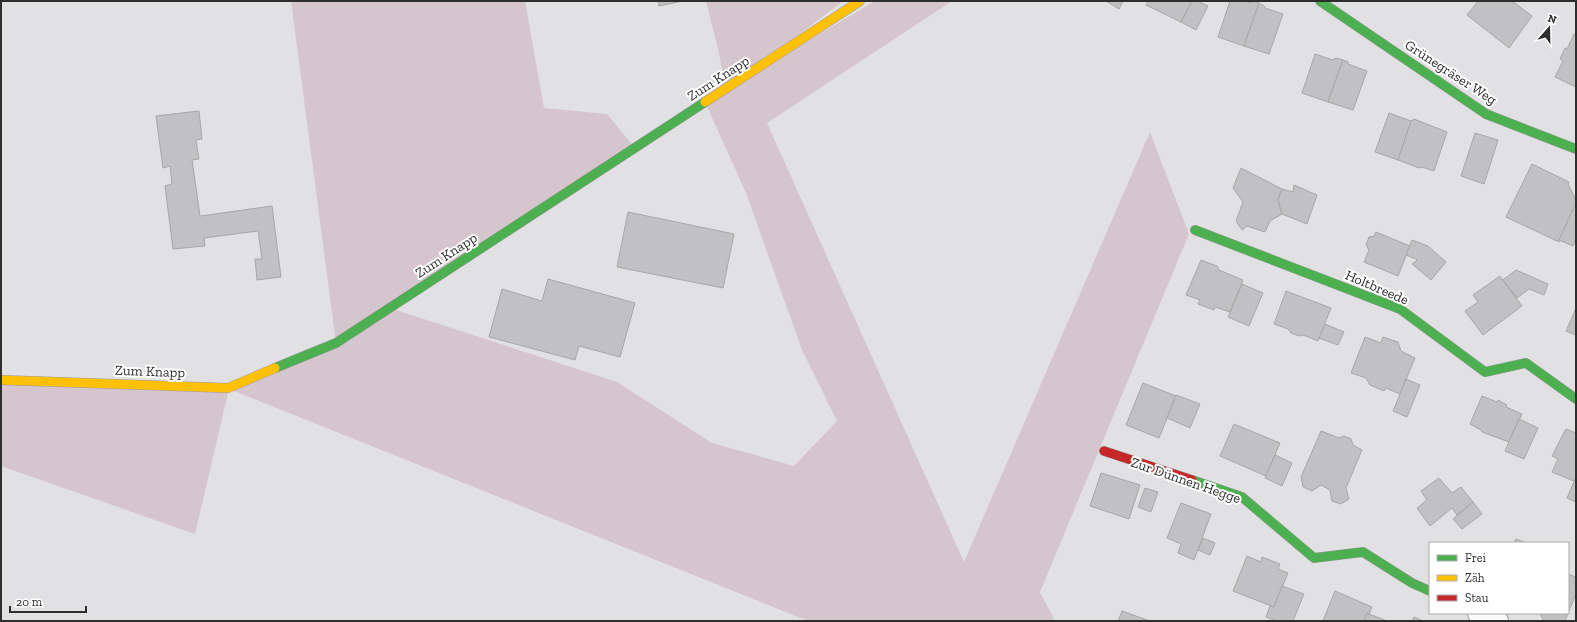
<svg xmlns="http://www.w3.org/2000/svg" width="1577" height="622" viewBox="0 0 1577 622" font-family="'Zilla Slab',serif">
<rect width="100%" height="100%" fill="#e1e0e2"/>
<polygon fill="#d5c6cd" points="291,1 525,1 544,108 607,114 635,148 390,308 617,382 712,443 794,466 837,421 802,350 746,193 705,102 726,89 718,49 706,1 843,1 730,87 875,1 952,1 767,123 964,562 1150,132 1189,234 1040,592 1055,621 808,621 229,389 195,534 1,466 1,380 228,388 336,343"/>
<g fill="#c1c1c3" stroke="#a7a7a8">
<polygon points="658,1 683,1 659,6"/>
<polygon points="1106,1 1123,1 1119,9"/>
<polygon points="1148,1 1192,1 1181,22 1146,5"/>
<polygon points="1192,1 1197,1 1208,6 1196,30 1181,22"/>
<polygon points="1230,1 1244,1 1251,3 1252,1 1259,3 1244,46 1218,37"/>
<polygon points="1478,1 1512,1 1532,16 1509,48 1467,15"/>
<polygon points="1259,3 1264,6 1265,8 1283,14 1269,54 1244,46"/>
<polygon points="1574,34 1576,34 1576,87 1555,77 1563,61 1560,59 1565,48 1567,49"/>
<polygon points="1315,54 1333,60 1336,58 1343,60 1328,102 1302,93"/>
<polygon points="1343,60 1348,62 1348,64 1367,71 1353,110 1328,102"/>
<polygon points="199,111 202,139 196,140 199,159 192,160 200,216 272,206 281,277 257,280 255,259 262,259 258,231 204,238 205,246 173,249 165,186 172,184 170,166 163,168 156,116"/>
<polygon points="1389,113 1411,121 1398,160 1375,152"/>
<polygon points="1414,119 1447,132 1434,171 1422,167 1419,168 1398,160 1411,121"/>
<polygon points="1475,133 1498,140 1484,184 1461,176"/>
<polygon points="1532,164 1569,182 1568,184 1576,200 1576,203 1559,242 1506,217"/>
<polygon points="1241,168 1282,189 1278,200 1282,214 1270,221 1265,232 1247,226 1242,230 1236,221 1243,202 1233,188"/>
<polygon points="1294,185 1317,195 1307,224 1282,214 1278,200 1282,189 1293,192"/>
<polygon points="1573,209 1576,211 1576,239 1573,246 1559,240"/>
<polygon points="628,212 734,234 723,288 617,267"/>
<polygon points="1376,232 1410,246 1398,276 1364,262 1369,250 1366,245 1369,237 1374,236"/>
<polygon points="1412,240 1428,246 1446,262 1431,280 1412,264 1417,260 1416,259 1406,255"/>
<polygon points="1201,260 1217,266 1219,270 1243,280 1230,312 1215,307 1214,310 1198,304 1200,300 1186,295"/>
<polygon points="1516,270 1548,284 1544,295 1529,289 1517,298 1503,280"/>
<polygon points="1500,276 1522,306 1483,335 1465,311 1478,302 1473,295"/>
<polygon points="548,279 635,303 620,357 579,346 575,360 489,337 502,289 542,301"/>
<polygon points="1242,284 1263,293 1249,326 1228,317"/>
<polygon points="1286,291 1331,308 1318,341 1303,335 1299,336 1291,333 1288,329 1274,324"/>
<polygon points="1576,308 1576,335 1566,331"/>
<polygon points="1325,324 1344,332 1338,345 1319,338"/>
<polygon points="1365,337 1381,343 1383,337 1398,342 1401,351 1415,358 1400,394 1386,388 1384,391 1370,385 1366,378 1351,373"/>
<polygon points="1406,379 1420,385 1407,417 1393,411"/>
<polygon points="1143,383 1176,396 1159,438 1126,425"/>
<polygon points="1176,395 1200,404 1190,428 1167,418"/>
<polygon points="1482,396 1497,402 1498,400 1507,405 1506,407 1522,414 1509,442 1482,432 1481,430 1470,424"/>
<polygon points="1519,419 1538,428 1524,459 1505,451"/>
<polygon points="1234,424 1280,443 1266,476 1220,456"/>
<polygon points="1566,429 1576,433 1576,477 1574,481 1552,472 1558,459 1552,456"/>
<polygon points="1321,431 1339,438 1344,436 1351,439 1353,445 1362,450 1346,488 1349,499 1341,504 1332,501 1330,490 1321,485 1312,491 1303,487 1301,477"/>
<polygon points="1275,455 1292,463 1282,486 1265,478"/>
<polygon points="1101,473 1140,485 1129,519 1090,506"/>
<polygon points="1576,477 1576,502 1567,498"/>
<polygon points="1439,478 1452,493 1461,487 1473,502 1457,515 1452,508 1430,526 1417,508 1427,500 1421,491"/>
<polygon points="1145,488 1158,492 1151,512 1138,507"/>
<polygon points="1473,502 1482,514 1462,529 1453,519"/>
<polygon points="1181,503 1211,514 1194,560 1178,553 1181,544 1167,538"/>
<polygon points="1203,538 1215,543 1210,555 1198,550"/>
<polygon points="1516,539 1526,543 1514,543"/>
<polygon points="1247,556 1261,562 1262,557 1280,564 1278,569 1288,573 1274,607 1233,591"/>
<polygon points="1568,574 1576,577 1576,594 1568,613"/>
<polygon points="1282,586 1304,594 1293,621 1277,621 1266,617 1270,606 1274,607"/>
<polygon points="1335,591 1372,607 1369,614 1367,613 1364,621 1323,621"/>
<polygon points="1122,611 1150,621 1118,621"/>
<polygon points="1367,613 1369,614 1387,621 1364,621"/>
<polygon points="1538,613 1568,613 1565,621 1545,621 1543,620 1541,615"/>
<polygon points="1414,617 1423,621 1412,621"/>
</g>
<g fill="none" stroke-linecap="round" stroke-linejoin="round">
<defs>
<polyline id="street" points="1479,613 1497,621"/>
<g id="fast">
<polyline points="1320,1 1486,114 1576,149"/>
<polyline points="1195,230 1400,309 1485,372 1526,363 1576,399"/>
<polyline points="275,368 336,343 705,102"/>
<polyline points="1192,480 1242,497 1314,558 1363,552 1412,583 1430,591"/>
</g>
<g id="slow">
<polyline points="705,102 860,1"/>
<polyline points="1,380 228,388 275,368"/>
</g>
<polyline id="jam" points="1104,451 1192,480"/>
</defs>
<use href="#street" stroke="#9b9a9c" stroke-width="24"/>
<use href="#fast" stroke="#9b9a9c" stroke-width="10"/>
<use href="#slow" stroke="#9b9a9c" stroke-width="10"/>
<use href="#jam" stroke="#9b9a9c" stroke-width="10"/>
<use href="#street" stroke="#fafafb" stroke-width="22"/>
<use href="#fast" stroke="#4caf50" stroke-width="9"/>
<use href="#slow" stroke="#ffc107" stroke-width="9"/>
<use href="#jam" stroke="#c62828" stroke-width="9"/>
</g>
<g text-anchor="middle" stroke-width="4" stroke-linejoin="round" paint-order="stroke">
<g font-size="14" fill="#2e2e2f" stroke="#fff">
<text transform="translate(1451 72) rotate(33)" y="5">Grünegräser Weg</text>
<text transform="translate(718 78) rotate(-33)" y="5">Zum Knapp</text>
<text transform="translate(446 255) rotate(-33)" y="5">Zum Knapp</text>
<text transform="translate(1377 287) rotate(23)" y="5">Holtbreede</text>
<text transform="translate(150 371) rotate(2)" y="5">Zum Knapp</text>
<text transform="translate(1186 480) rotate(19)" y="5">Zur Dünnen Hegge</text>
</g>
</g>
<rect width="1577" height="622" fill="none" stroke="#2e2e2f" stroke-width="4"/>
<rect x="1429" y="542" width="140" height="72" fill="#ffffff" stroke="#ababac"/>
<rect x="1437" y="555" width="20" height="6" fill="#4caf50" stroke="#ababac"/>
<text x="1465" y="562" font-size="12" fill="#2e2e2f">Frei</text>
<rect x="1437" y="575" width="20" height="6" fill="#ffc107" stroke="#ababac"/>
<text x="1465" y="582" font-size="12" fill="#2e2e2f">Zäh</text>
<rect x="1437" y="595" width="20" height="6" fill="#c62828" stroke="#ababac"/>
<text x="1465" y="602" font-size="12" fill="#2e2e2f">Stau</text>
<g transform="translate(1549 28) rotate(20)" stroke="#ffffff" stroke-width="3" paint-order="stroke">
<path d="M0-3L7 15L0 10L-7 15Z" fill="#2e2e2f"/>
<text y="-6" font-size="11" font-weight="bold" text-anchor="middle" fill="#2e2e2f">N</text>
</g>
<path d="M10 606v6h76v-6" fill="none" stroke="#2e2e2f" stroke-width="2"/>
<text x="16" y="606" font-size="12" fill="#2e2e2f" stroke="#ffffff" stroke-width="3" paint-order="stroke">20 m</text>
</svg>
